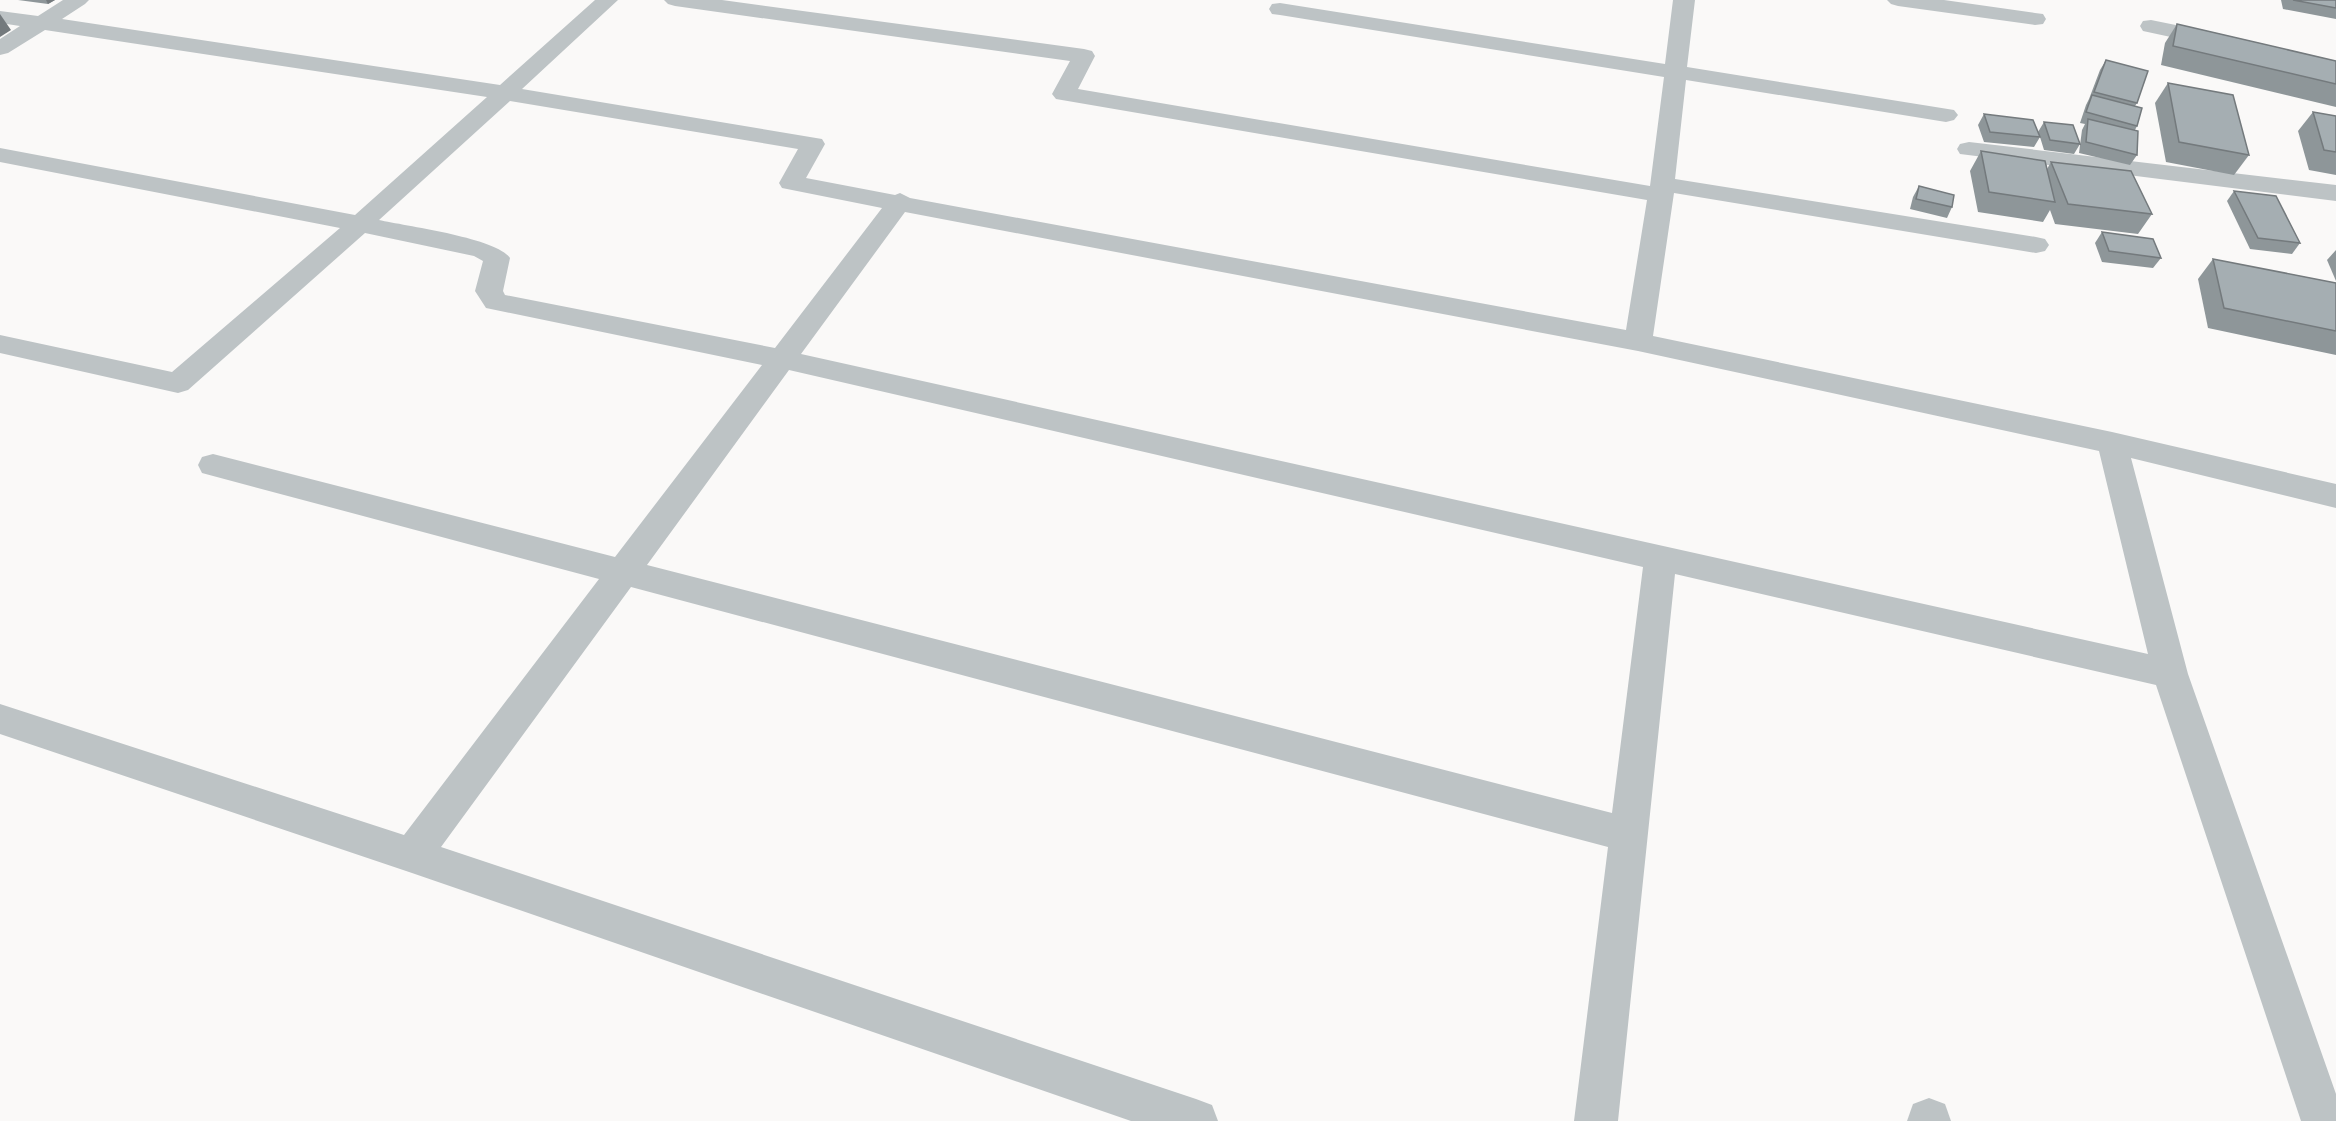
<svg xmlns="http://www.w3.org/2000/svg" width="2336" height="1121" viewBox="0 0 2336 1121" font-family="'Asap Condensed',sans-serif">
<rect width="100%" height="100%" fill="#faf9f8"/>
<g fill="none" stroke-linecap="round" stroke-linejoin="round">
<g fill="#bdc3c5" fill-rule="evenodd">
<path d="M63 0H89L85 4 62 19 500 85 595 0H618L522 89 822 139 825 144 806 178 895 195 900 193 910 198 1626 330 1647 200 1056 99 1052 94 1070 61 675 6 668 4 664 0H722L1084 49 1092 51 1095 56 1078 89 1650 186 1664 77 1280 15 1272 14 1269 9 1272 4 1280 3 1665 64 1673 0H1695L1687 67 1954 110 1958 115 1954 120 1946 122 1686 80 1675 179 2036 237 2045 239 2049 245 2045 251 2036 253 1674 193 1653 336 2112 432 2336 484V508L2131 458 2188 674 2336 1094V1121H2301L2156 685 1675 574 1618 1121H1574L1608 847 631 587 441 847 1196 1099 1212 1105 1218 1121H1131L412 873 0 734V704L404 835 599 579 202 473 198 465 202 457 213 454 615 557 762 365 486 308 475 291 483 261 474 256 365 233 188 390 178 393 0 353V335L172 372 340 228 0 162V148L355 215 487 97 45 30 8 53 0 55V39L20 26 0 23V11L38 16ZM510 101 798 149 779 183 782 188 882 208 775 348 505 295 503 291 510 258C497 238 406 226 379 220ZM905 212 1638 351 2099 451 2148 654 801 354ZM789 370 1643 567 1612 813 647 565Z"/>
<polygon points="1887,0 1944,0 2035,13 2043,14 2046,19 2043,24 2035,25 1898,6 1891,4"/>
<polygon points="2151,20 2225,35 2228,40 2225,45 2217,47 2143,31 2140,26 2143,21"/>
<polygon points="1969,142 2336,185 2336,201 1960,154 1957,149 1960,144"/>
<polygon points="1929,1098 1945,1104 1951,1121 1907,1121 1913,1104"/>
</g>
</g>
<g fill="#8e9699">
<polygon points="18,0 55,0 48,4"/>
<polygon points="2281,0 2336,0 2336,19 2283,9"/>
<polygon points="2177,24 2336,61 2336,107 2161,65 2165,43"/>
<polygon points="2106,60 2137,103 2135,106 2137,126 2135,130 2137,155 2130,165 2079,153 2082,130 2085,124 2080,123 2086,105 2089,99 2100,70"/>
<polygon points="2168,83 2249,155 2234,175 2166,162 2155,103"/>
<polygon points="2313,112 2336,116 2336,175 2309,170 2298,131"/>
<polygon points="1984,114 2038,132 2044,122 2080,144 2074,154 2044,150 2040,137 2034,147 1984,142 1978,125"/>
<polygon points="1981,151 2047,169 2051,162 2152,214 2138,234 2055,224 2050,210 2043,222 1978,212 1970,171"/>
<polygon points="1919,186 1952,207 1947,218 1910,209 1913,197"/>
<polygon points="2234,191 2300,243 2292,254 2250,249 2227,201"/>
<polygon points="2102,232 2161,258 2153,268 2102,262 2095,243"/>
<polygon points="2336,250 2336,281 2327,260"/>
<polygon points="2213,259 2336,283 2336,355 2208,328 2198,279"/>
</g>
<g fill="#747a7d">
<polygon points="46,0 55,0 48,4"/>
<polygon points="0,14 11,30 0,37"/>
</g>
<g fill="#a5aeb2" stroke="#747a7d" stroke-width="1.5">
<polygon points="2293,0 2336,0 2336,8"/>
<polygon points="2177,24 2336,61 2336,84 2173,46"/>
<polygon points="2106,60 2148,71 2137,103 2094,92"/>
<polygon points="2168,83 2233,95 2249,155 2179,142"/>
<polygon points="2092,95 2142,108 2137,126 2086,112"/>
<polygon points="2313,112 2336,116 2336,152 2324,150"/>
<polygon points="1984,114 2033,120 2040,137 1990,132"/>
<polygon points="2088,119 2138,131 2137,155 2086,142"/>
<polygon points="2044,122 2073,125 2080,144 2050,140"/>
<polygon points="1981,151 2045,161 2055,202 1989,192"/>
<polygon points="2051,162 2131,171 2152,214 2068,204"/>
<polygon points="1919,186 1954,195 1952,207 1916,199"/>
<polygon points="2234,191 2276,196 2300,243 2258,238"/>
<polygon points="2102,232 2153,239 2161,258 2109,251"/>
<polygon points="2213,259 2336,283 2336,331 2224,308"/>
</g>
</svg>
